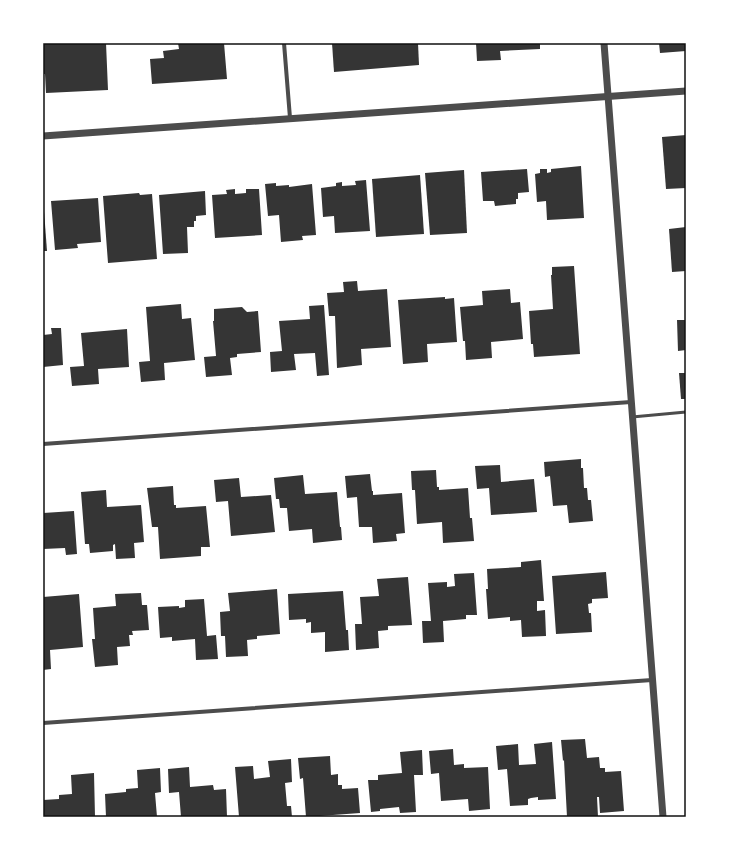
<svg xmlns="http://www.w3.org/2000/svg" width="729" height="860" viewBox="0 0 729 860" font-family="Barlow,sans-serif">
<rect width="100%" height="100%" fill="#fff"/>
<g fill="#353535">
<polygon points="73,43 106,43 108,90 46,93 45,74 43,74 43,44"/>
<polygon points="178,43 224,43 227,79 152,84 150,59 164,58 163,51 179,49"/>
<polygon points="332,43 418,43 419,65 334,72"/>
<polygon points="476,43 540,43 540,49 500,51 501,60 477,61"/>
<polygon points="659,43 686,43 686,51 660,53"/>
<polygon points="686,135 686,188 666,189 662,137"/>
<polygon points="581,166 584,218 547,220 546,201 537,202 535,174 540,173 540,169 547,169 547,173 551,172 551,169"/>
<polygon points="527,169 529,192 518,193 518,199 516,199 516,204 495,206 494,201 483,201 481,172"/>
<polygon points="464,170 467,233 430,235 425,173"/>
<polygon points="420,175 424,234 376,237 372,179"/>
<polygon points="366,180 370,231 335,233 334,216 323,217 321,188 336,186 336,183 342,182 342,186 356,185 355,181"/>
<polygon points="276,183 276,186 289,185 289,187 312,184 316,235 302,236 303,240 281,242 279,215 268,216 265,184"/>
<polygon points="235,189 235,194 246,193 246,189 259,189 262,235 215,238 212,195 227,194 226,190"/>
<polygon points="205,191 206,215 196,216 196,221 194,221 194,227 187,227 188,253 163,254 159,195"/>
<polygon points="139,193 140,195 152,194 157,259 108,263 103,196"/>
<polygon points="98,198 101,242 77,244 78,248 55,250 51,201"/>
<polygon points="43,211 44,211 47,251 43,251"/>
<polygon points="686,227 686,271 672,272 669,229"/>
<polygon points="574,266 580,354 534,357 533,344 531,344 529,311 553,309 551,275 552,275 552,267"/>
<polygon points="357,281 358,291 387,289 391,347 361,349 362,365 337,368 335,316 329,316 327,293 344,292 343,282"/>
<polygon points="510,289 511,303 520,302 523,339 491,342 492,358 466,360 465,341 463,341 460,307 483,305 482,291"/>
<polygon points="445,297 445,299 454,298 457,342 427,344 428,362 403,364 398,300"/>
<polygon points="181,304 182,319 191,318 195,360 164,363 165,380 141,382 139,362 150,361 146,307"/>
<polygon points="324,305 329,375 317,376 315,353 294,354 296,370 271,372 270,352 282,351 279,321 310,319 309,306"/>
<polygon points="242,307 247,312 258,311 261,352 237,354 237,357 230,358 232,375 206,377 204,357 216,356 213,321 214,321 214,309"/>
<polygon points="677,320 686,320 686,350 678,351"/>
<polygon points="51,328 61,328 63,365 43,367 43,335 52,334"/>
<polygon points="127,329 129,367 98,369 99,384 72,386 70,367 84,366 81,333"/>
<polygon points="679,373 686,373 686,399 681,399"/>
<polygon points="581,459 581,468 583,468 584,488 587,488 588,500 591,500 593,521 569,523 567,505 553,506 550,476 545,477 544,462"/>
<polygon points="500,465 501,482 534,479 537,512 491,515 489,488 477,489 475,466"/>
<polygon points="436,470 437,487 439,487 439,490 468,488 470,518 472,518 474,541 443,543 442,522 417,524 415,490 412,490 411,471"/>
<polygon points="370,474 372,491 373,491 373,495 402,493 405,533 396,534 397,541 373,543 372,527 359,527 357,497 347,498 345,476"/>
<polygon points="303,475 305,494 337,492 340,527 341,527 342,540 313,543 312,529 289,531 287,508 280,508 279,499 276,499 274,478"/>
<polygon points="239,478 241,497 271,495 275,532 231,536 228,501 216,502 214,480"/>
<polygon points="173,486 174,505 176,505 176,508 206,506 210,547 201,547 201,556 160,559 158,527 152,527 147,488"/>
<polygon points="106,490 107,507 141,505 144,542 134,543 135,558 116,559 115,544 113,545 113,551 90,553 89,544 85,544 81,492"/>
<polygon points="74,511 77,554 66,555 65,548 43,549 43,513"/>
<polygon points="541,560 544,601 537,601 537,611 545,610 546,636 522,637 521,620 510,621 510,617 488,619 486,589 488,589 487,569 521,567 521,562"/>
<polygon points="606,572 608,598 592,599 592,603 588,604 589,613 591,613 592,632 556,634 552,576"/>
<polygon points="474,573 477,615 466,615 466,619 443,621 444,642 423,643 422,621 431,621 428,583 447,582 447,587 455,586 454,574"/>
<polygon points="408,577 412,625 388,626 388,630 378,631 379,648 356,650 355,624 362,624 360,597 379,596 377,579"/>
<polygon points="277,589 280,634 257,636 257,639 247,640 248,656 226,657 225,636 221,636 220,612 230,611 228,593"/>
<polygon points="343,591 346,630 348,630 349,650 325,652 325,632 311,633 311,622 306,623 306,619 289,620 288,594"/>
<polygon points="141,593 142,605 147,605 149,630 132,631 133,635 129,635 130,646 117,647 118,665 95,667 92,639 95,639 93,608 116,606 115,594"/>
<polygon points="79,594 83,647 50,650 51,669 43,670 43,597"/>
<polygon points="204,599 207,636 216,635 218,659 196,660 195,639 172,641 172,637 160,638 158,607 179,606 179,608 185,607 185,600"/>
<polygon points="585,739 587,758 599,757 600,768 605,768 605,772 621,771 624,811 600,813 599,797 597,797 598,817 567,817 564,760 563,761 561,740"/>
<polygon points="552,742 556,799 538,800 538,797 531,798 528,799 528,805 510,806 507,769 498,770 496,746 518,744 519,765 536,764 534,744"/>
<polygon points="453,749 454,765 464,764 464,768 488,767 490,809 469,811 468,799 441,801 439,773 431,774 429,751"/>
<polygon points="422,750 423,775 414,775 416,812 400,813 399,807 380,809 380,811 371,812 368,780 378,780 378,775 402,773 400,752"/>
<polygon points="330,756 331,775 338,774 338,785 342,785 342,789 358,788 360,813 306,817 303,778 300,779 298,758"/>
<polygon points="291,759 292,782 285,783 287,806 291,806 292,817 239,817 235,767 253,766 254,779 270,777 268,761"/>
<polygon points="189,767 190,787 213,785 214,790 226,789 227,817 181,817 179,792 169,793 168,769"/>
<polygon points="160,768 161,792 155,793 157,817 106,817 105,794 126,792 126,789 138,788 137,770"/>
<polygon points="94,773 95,817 43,817 43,800 59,799 59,795 72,794 71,775"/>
</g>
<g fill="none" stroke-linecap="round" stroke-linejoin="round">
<polyline stroke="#4c4c4c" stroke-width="3" points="632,417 686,412"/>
<g stroke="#4c4c4c" stroke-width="4">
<polyline points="284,43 290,118"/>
<polyline points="43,444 631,402"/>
<polyline points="43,723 652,680"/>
</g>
<g stroke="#4c4c4c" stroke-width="7">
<polyline points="604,43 663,817"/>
<polyline points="43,136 686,91"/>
</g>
</g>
<rect width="729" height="860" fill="none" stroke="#ffffff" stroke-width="88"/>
<rect x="44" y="44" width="641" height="772" fill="none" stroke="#111" stroke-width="1.5"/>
</svg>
